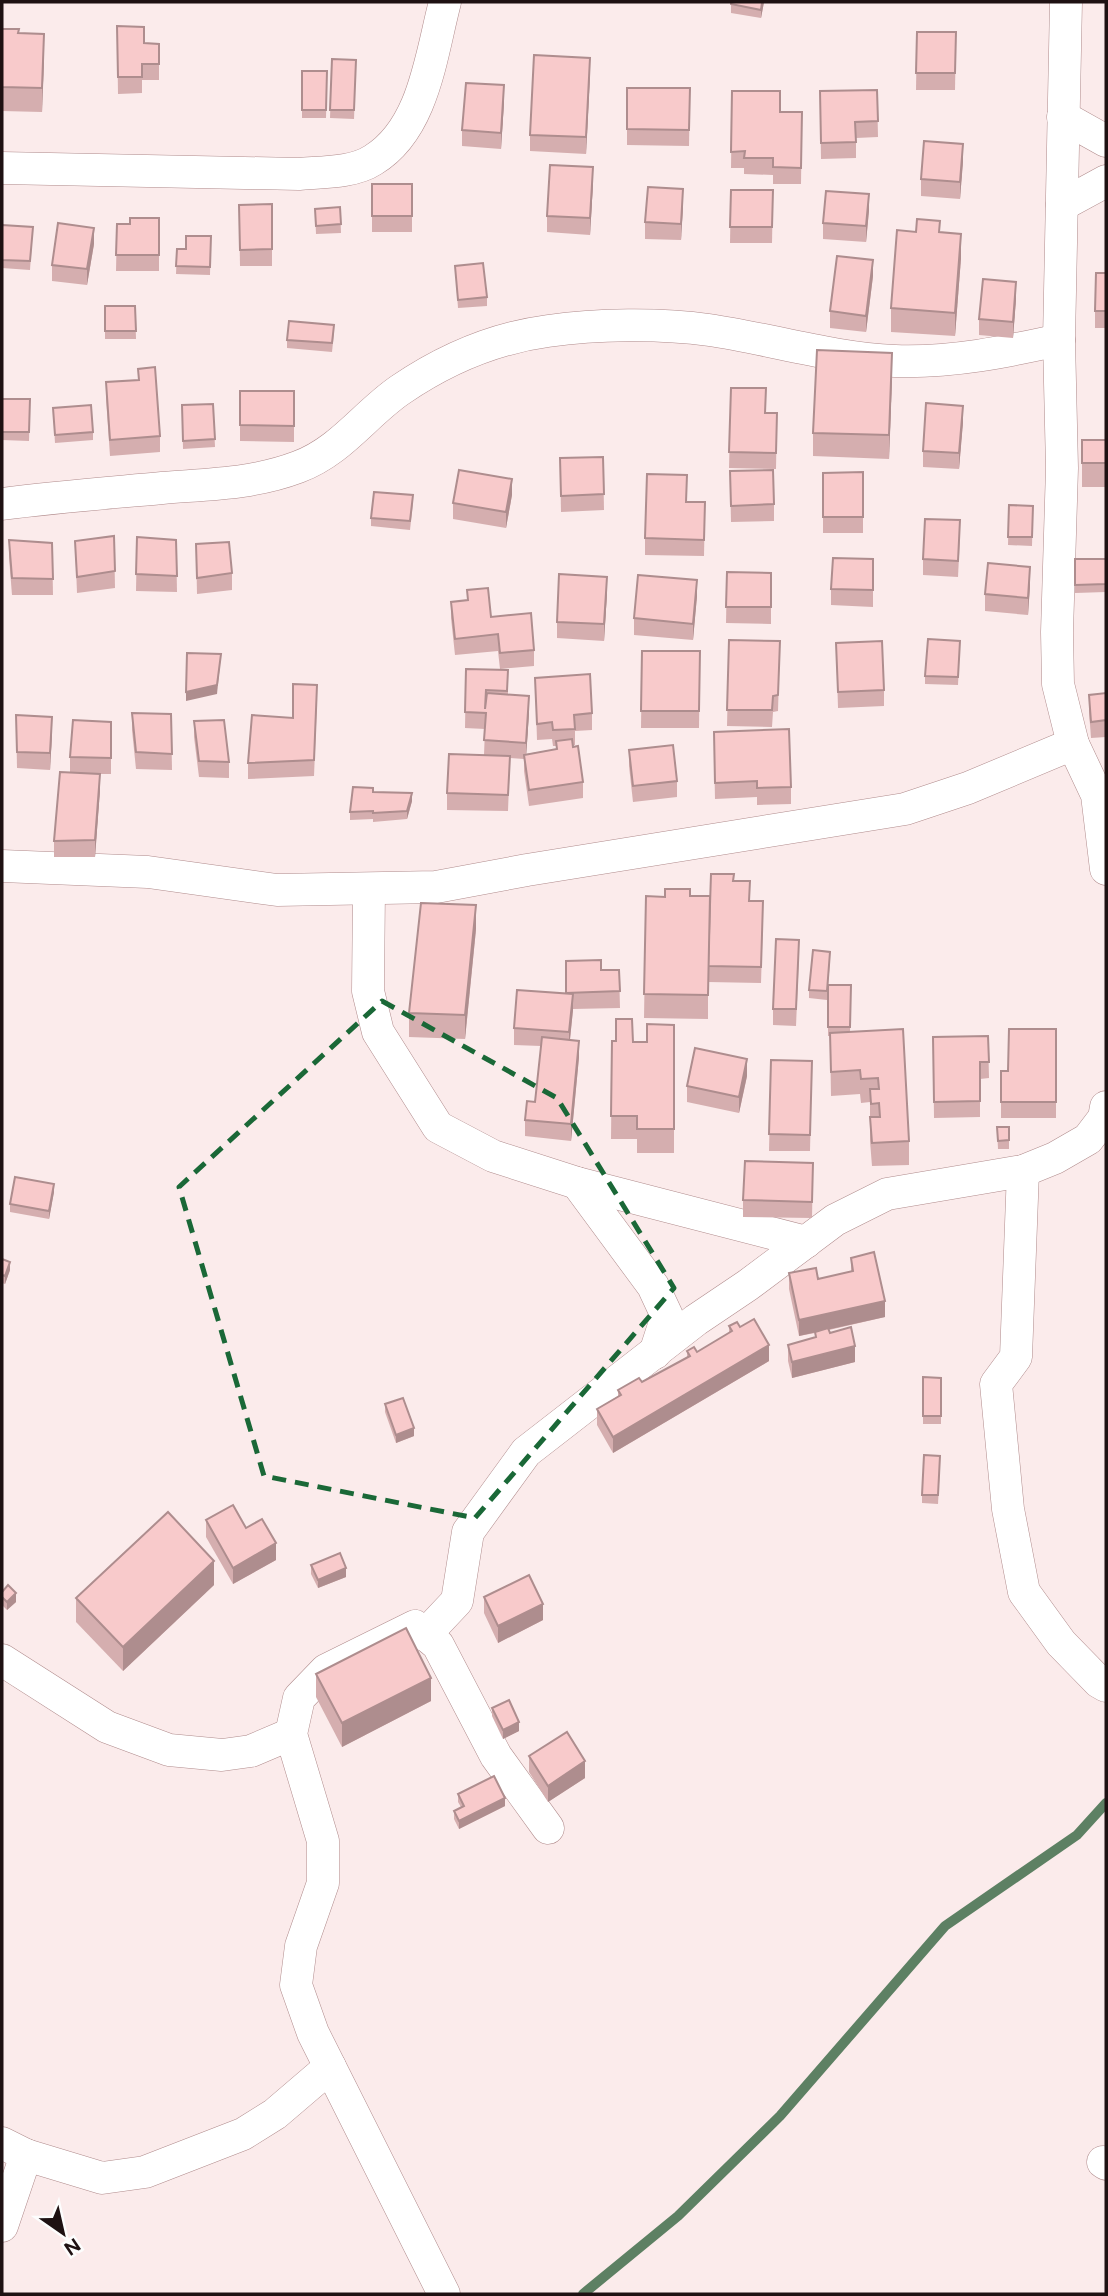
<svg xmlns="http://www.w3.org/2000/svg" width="1108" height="2296" viewBox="0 0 1108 2296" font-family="Figtree,sans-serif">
<rect width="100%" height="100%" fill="#fbebeb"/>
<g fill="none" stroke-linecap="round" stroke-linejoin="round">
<polyline stroke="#5d8063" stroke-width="10" points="583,2294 678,2216 780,2116 945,1926 1077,1835 1106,1803"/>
<defs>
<g id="minor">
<polyline points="1063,117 1106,141"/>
<path d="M2 168 299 174C322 172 353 173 373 160 424 129 431 55 445 2"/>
<polyline points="1062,205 1106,181"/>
<path d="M2 504C55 497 108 493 162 488 210 484 253 484 298 467 341 451 365 414 400 390 444 360 495 338 548 331 596 324 660 323 709 330 771 339 831 358 895 361 951 363 1005 352 1059 340"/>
<polyline points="1073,744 1097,795 1106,869"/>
<polyline points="2,866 148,872 277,890 436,887 527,870 905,809 968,788 1073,744 1058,684 1057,632 1062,468 1059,340 1066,2"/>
<polyline points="369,889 368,991 378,1032 438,1127 493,1156 577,1183 806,1242"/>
<polyline points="1023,1171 1016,1357 996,1384 1008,1509 1024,1592 1061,1643 1099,1682 1106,1686"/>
<polyline points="577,1183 653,1286 667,1316 655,1353"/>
<polyline points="425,1635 457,1601 468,1532 526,1452 696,1320 748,1285 835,1220 887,1194 1023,1171 1055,1158 1088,1139 1104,1118 1106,1107"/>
<polyline points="2,1660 107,1727 169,1750 222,1755 251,1751 291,1734"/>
<polyline points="2,2143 26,2155 102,2178 145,2172 243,2134 275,2114 330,2067"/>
<polyline points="1103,2162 1106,2164"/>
<polyline points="2,2226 26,2155"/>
<polyline points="444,2294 313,2033 296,1985 301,1946 323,1883 323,1841 291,1734 299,1698 326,1670 415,1626 438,1645 496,1756 548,1828"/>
</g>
</defs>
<use href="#minor" stroke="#b08b8c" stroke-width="33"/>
<use href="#minor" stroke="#fff" stroke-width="32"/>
</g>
<g fill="#d5aeaf">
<polygon points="764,2 761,18 731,13 731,4"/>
<polygon points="117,26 144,43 159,44 159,80 142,80 142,93 118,94"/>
<polygon points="2,29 19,33 44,57 42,112 2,111"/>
<polygon points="917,32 956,32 955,90 916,90"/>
<polygon points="332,59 356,60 354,119 330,118"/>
<polygon points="302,71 327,71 326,118 302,118"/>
<polygon points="590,74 586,154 530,151 530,135"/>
<polygon points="627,88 690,88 689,146 627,145"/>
<polygon points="877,90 878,137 856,138 856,158 821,159 820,91"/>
<polygon points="732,91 780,112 802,112 801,184 773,184 773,175 744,174 744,168 731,168"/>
<polygon points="504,102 501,149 462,146 462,130"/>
<polygon points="963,161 960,199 921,196 921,179"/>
<polygon points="593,183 590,235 547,232 547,216"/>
<rect x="372" y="184" width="40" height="48"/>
<polygon points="731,190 773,190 772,243 730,243"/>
<polygon points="272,204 272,266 240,266 239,205"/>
<polygon points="683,205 681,240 645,239 645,222"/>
<polygon points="340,207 341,233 316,234 315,209"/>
<polygon points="869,210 866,242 823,239 823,223"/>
<polygon points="159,218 159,271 116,271 117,224 130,224"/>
<polygon points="2,225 33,227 30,270 2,268"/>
<polygon points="916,232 940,232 961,258 955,336 891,332 891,308"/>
<polygon points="211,236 210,275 176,274 177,249 186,249"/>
<polygon points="94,244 87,285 52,281 52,265"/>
<polygon points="455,266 487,297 487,306 458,308"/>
<polygon points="1106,273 1106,328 1095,328 1095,311"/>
<polygon points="873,276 866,332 830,328 830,311"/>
<polygon points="1016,299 1013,338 979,335 979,319"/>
<polygon points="105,306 135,306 136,339 105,339"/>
<polygon points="334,333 332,352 287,348 287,340"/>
<polygon points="138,369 160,436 160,452 110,456 106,398 106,382 138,380"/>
<polygon points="892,376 889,459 813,456 813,433"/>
<polygon points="731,388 765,413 777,413 776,469 729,468"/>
<polygon points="240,391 294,391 294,442 240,441"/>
<polygon points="2,399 30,399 29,441 2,440"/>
<polygon points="213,404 215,447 183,449 182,405"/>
<polygon points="53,408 93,432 93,440 55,443"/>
<polygon points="963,422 959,469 923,467 923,451"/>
<rect x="1082" y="440" width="24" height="47"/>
<polygon points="603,457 604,510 561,512 560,458"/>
<polygon points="730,471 774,504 774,521 731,522"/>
<polygon points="863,472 863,533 823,533 823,473"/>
<polygon points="512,495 506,528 453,519 453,503"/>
<polygon points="687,502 705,502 704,556 645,555 645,538"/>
<polygon points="413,503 410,530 371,526 371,518"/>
<polygon points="1009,505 1033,506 1032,546 1008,545"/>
<polygon points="114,536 115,588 77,593 75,541"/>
<polygon points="960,536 958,577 923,575 923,559"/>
<polygon points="137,537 176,540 177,592 136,591"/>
<polygon points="9,540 52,543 53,595 12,595 9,557"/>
<polygon points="196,544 232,573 232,590 197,594"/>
<polygon points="873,559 873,607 831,605 831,589"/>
<polygon points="1075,559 1106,559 1106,592 1075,593"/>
<polygon points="727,572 771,573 771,624 726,623"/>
<polygon points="1030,584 1028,615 985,611 985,594"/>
<polygon points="467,590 491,617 534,650 534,666 500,669 498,651 455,655 451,618 451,602 467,600"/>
<polygon points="607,593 604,641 557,638 557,622"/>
<polygon points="697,596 693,640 634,635 634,618"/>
<polygon points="729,640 780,641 778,711 773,712 772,727 727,726"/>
<polygon points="960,641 958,685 925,684 925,676"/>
<polygon points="836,643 884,690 884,706 838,708"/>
<polygon points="642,651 700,651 699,728 641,728"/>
<polygon points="466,669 508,670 508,694 529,712 526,754 556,749 556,746 553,746 552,739 537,740 535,678 592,713 592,730 575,731 575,745 573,745 583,782 583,798 529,806 524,771 524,759 510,758 508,811 447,810 447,793 484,755 485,729 465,728"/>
<polygon points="1106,693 1106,737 1091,738 1089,711 1089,695"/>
<polygon points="317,701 314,776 248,779 248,763 293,718"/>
<polygon points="132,713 171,714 172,770 136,769 132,730"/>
<polygon points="16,715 52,733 50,770 17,768"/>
<polygon points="194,721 229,762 229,778 199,777 194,737"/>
<polygon points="111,722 111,774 91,774 100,790 95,857 54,857 54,841 70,772 70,757"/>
<polygon points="714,748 791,787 791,804 757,805 757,797 715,799"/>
<polygon points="629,750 677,781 677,797 633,802 629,766"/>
<polygon points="373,792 412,801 407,819 373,822 373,819 350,820 350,812"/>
<polygon points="734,881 763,918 761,983 708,982 708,1019 644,1018 646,896 710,896"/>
<polygon points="476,929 465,1039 409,1037 409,1013"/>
<polygon points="799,956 796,1026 773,1025 773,1009"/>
<polygon points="830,960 827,1000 809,998 809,990"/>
<polygon points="566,961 601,970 619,970 620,1008 573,1009 570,1040 579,1057 571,1141 525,1136 525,1120 535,1102 541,1046 514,1045 514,1028 566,994"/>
<polygon points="828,985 851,985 850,1032 903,1029 909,1141 909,1165 872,1166 870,1141 870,1102 861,1103 860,1094 831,1096 830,1036 828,1036"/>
<polygon points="674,1025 674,1153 637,1153 637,1139 611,1139 612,1041 647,1042"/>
<polygon points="1056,1029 1056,1118 1001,1118 1001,1071 1008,1071"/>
<polygon points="988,1036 989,1078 980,1079 980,1117 934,1118 933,1037"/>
<polygon points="771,1060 812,1061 810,1151 769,1151"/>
<polygon points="747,1076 739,1113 687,1102 687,1086"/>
<polygon points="997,1127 1009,1127 1009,1149 998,1149"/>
<polygon points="813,1163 812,1218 743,1217 743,1200"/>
<polygon points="54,1192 49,1219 10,1212 10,1204"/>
<polygon points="851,1258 885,1317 829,1330 830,1333 855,1362 792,1378 788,1361 788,1345 815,1338 815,1333 799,1336 789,1289 789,1273 818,1279 851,1272"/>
<polygon points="2,1259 10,1270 5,1284 2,1283"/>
<polygon points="729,1326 740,1327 769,1361 613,1453 597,1425 597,1409 618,1396 618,1390 642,1382 687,1357 687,1351 697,1352 729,1333"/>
<polygon points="923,1377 941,1378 941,1424 923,1424"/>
<polygon points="385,1404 414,1436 396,1443 385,1412"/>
<polygon points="940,1465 938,1504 922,1503 922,1495"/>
<polygon points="206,1520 246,1528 276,1560 233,1584 206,1537"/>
<polygon points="311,1565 346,1577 318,1588 311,1574"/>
<polygon points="214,1585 123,1671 76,1622 76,1598"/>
<polygon points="2,1592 16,1602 7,1610 2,1605"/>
<polygon points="484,1597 543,1620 498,1643 484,1613"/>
<polygon points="316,1674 431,1701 342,1747 316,1697"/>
<polygon points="492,1708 519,1731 503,1739 492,1716"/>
<polygon points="529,1756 585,1778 548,1802 529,1772"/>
<polygon points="458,1794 505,1806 459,1829 454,1819 454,1811 461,1807 458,1802"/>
</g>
<g fill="#ae8d8e">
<polygon points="762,2 764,2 761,18 761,10"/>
<polygon points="44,34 44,57 42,112 42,88"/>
<polygon points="590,58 590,74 586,154 586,137"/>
<polygon points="504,85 504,102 501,149 501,133"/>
<polygon points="963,144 963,161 960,199 960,182"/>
<polygon points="593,167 593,183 590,235 590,218"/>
<polygon points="683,189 683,205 681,240 681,224"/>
<polygon points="869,194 869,210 866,242 866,226"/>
<polygon points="94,228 94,244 87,285 87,269"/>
<polygon points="961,234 961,258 955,336 955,313"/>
<polygon points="873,260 873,276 866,332 866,316"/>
<polygon points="1016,282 1016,299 1013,338 1013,322"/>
<polygon points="892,353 892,376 889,459 889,435"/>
<polygon points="963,406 963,422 959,469 959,453"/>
<polygon points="512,479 512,495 506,528 506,512"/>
<polygon points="1030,567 1030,584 1028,615 1028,598"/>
<polygon points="607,577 607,593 604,641 604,624"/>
<polygon points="697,580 697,596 693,640 693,624"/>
<polygon points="221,654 217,694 186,701 186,692"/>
<polygon points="529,696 529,712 526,759 526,743"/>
<polygon points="52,717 52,733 50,770 50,753"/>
<polygon points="100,774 100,790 95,857 95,840"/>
<polygon points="412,793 412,801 407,819 407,811"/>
<polygon points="476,905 476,929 465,1039 465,1015"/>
<polygon points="573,994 573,1010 569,1048 569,1032"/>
<polygon points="579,1041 579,1057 571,1141 571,1124"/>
<polygon points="747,1059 747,1076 739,1113 739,1097"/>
<polygon points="54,1184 54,1192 49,1219 49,1211"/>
<polygon points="10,1262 10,1270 5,1284 5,1276"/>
<polygon points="885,1301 885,1317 799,1336 799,1320"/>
<polygon points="769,1345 769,1361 613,1453 613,1437"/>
<polygon points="855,1346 855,1362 792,1378 792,1362"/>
<polygon points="414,1428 414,1436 396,1443 396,1435"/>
<polygon points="276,1543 276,1560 233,1584 233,1568"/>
<polygon points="214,1561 214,1585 123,1671 123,1647"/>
<polygon points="346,1568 346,1577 318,1588 318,1580"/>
<polygon points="16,1593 16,1602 7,1610 7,1602"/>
<polygon points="543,1604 543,1620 498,1643 498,1626"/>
<polygon points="431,1678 431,1701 342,1747 342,1723"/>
<polygon points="519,1722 519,1731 503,1739 503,1730"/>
<polygon points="585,1761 585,1778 548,1802 548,1786"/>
<polygon points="505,1798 505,1806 459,1829 459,1821"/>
</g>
<g fill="#f8cacb" stroke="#ae8d8e" stroke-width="2">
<polygon points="731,2 762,2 761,10 731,4"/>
<polygon points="117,26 144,27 144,43 159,44 159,64 142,64 142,77 118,77"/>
<polygon points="2,29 19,29 18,33 44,34 42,88 2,87"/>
<polygon points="917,32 956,32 955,73 916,73"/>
<polygon points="534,55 590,58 586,137 530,135"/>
<polygon points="332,59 356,60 354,110 330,110"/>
<polygon points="302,71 327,71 326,110 302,110"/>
<polygon points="466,83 504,85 501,133 462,130"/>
<polygon points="627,88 690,88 689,130 627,129"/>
<polygon points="877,90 878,121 855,122 856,142 821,143 820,91"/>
<polygon points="732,91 780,91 780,112 802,112 801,168 773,167 773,158 744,158 745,151 731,152"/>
<polygon points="924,141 963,144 960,182 921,179"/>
<polygon points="550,165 593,167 590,218 547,216"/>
<rect x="372" y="184" width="40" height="32"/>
<polygon points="648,187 683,189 681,224 645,222"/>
<polygon points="731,190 773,190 772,227 730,227"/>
<polygon points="826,191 869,194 866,226 823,223"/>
<polygon points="272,204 272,249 240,250 239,205"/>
<polygon points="340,207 341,224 316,226 315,209"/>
<polygon points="130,218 159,218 159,255 116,255 117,224 130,224"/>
<polygon points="917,219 940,221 939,232 961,234 955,313 891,308 897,230 916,232"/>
<polygon points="58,223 94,228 87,269 52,265"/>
<polygon points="2,225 33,227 30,261 2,260"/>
<polygon points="186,236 211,236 210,267 176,266 177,249 186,249"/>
<polygon points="837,256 873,260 866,316 830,311"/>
<polygon points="483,263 487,297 458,300 455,266"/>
<polygon points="1096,273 1106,273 1106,311 1095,311"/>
<polygon points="983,279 1016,282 1013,322 979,319"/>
<polygon points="105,306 135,306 136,331 105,331"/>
<polygon points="289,321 334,325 332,343 287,340"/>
<polygon points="817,350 892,353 889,435 813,433"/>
<polygon points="155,367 160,436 110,440 106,382 139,380 138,369"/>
<polygon points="731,388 766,388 765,413 777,413 776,453 729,452"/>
<polygon points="240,391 294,391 294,426 240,425"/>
<polygon points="2,399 30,399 29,432 2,432"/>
<polygon points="926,403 963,406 959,453 923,451"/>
<polygon points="213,404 215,439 183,441 182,405"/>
<polygon points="91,405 93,432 55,435 53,408"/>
<rect x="1082" y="440" width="24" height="23"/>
<polygon points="603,457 604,494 561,496 560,458"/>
<polygon points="459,470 512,479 506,512 453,503"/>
<polygon points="773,470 774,504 731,506 730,471"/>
<polygon points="863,472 863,517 823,517 823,473"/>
<polygon points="647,474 687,475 686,502 705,502 704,540 645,538"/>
<polygon points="374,492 413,495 410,521 371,518"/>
<polygon points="1009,505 1033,506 1032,537 1008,537"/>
<polygon points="925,519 960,520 958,561 923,559"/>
<polygon points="114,536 115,571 77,577 75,541"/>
<polygon points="137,537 176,540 177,576 136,574"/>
<polygon points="9,540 52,543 53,579 12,578"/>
<polygon points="229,542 232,573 197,578 196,544"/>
<polygon points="833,558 873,559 873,590 831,589"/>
<polygon points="1075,559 1106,559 1106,584 1075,585"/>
<polygon points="988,563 1030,567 1028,598 985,594"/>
<polygon points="727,572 771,573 771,607 726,607"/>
<polygon points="559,574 607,577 604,624 557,622"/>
<polygon points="638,575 697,580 693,624 634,618"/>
<polygon points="488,588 491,617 531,613 534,650 500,653 498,634 455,639 451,602 468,600 467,590"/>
<polygon points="928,639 960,641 958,677 925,676"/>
<polygon points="729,640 780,641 778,695 773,696 772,710 727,710"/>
<polygon points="882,641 884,690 838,692 836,643"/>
<polygon points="642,651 700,651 699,711 641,711"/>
<polygon points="187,653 221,654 217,685 186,692"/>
<polygon points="466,669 508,670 507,691 486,690 485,709 487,693 529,696 526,743 484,740 486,713 465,712"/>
<polygon points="590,674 592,713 574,715 575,729 553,730 552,722 537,724 535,678"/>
<polygon points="293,684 317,685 314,760 248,763 252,715 293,718"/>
<polygon points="1106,693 1106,720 1091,722 1089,695"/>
<polygon points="132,713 171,714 172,754 136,752"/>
<polygon points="16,715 52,717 50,753 17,752"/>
<polygon points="73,720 111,722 111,758 70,757"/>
<polygon points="224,720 229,762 199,761 194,721"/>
<polygon points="789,729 791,787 757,788 757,781 715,783 714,732"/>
<polygon points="572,739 573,747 578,746 583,782 529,790 524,755 557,749 556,741"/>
<polygon points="673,745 677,781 633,786 629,750"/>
<polygon points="449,754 510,756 508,795 447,793"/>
<polygon points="60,772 100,774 95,840 54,841"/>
<polygon points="353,787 373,788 373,792 412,793 407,811 373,813 373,811 350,812"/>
<polygon points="711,874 734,874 733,881 750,881 749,901 763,901 761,967 708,966"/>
<polygon points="665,889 690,889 690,896 710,896 708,995 644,994 646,896 665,897"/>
<polygon points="421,903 476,905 465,1015 409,1013"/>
<polygon points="776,939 799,940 796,1009 773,1009"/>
<polygon points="813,950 830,952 827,991 809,990"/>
<polygon points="601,960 601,970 619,970 620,991 566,993 566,961"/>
<polygon points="828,985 851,985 850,1027 828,1027"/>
<polygon points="517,990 573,994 569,1032 514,1028"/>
<polygon points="616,1019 632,1019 633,1042 647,1042 647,1024 674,1025 674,1129 637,1129 637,1116 611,1116 612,1041 616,1041"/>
<polygon points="903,1029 909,1141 872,1143 870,1117 880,1117 879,1103 871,1104 870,1089 879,1089 878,1078 861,1079 860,1070 831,1072 830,1033"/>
<polygon points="1009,1029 1056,1029 1056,1102 1001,1102 1001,1071 1008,1071"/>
<polygon points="988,1036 989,1062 980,1062 980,1101 934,1102 933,1037"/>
<polygon points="542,1037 579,1041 571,1124 525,1120 527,1101 535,1102"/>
<polygon points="695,1048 747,1059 739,1097 687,1086"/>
<polygon points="771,1060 812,1061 810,1135 769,1134"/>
<polygon points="997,1127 1009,1127 1009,1140 998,1141"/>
<polygon points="745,1161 813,1163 812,1202 743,1200"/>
<polygon points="15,1177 54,1184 49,1211 10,1204"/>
<polygon points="874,1252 885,1301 799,1320 789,1273 816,1268 818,1279 853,1271 851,1258"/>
<polygon points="2,1259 10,1262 5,1276 2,1275"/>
<polygon points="754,1319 769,1345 613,1437 597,1409 621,1395 618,1390 639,1378 642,1382 690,1356 687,1351 694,1347 697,1352 732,1331 729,1326 737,1322 740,1327"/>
<polygon points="851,1327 855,1346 792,1362 788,1345 816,1337 815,1332 828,1328 830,1333"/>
<polygon points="923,1377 941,1378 941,1416 923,1416"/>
<polygon points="403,1398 414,1428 396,1435 385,1404"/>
<polygon points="924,1455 940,1456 938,1495 922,1495"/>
<polygon points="233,1505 246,1528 262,1519 276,1543 233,1568 206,1520"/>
<polygon points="168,1512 214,1561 123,1647 76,1598"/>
<polygon points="340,1553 346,1568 318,1580 311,1565"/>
<polygon points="529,1575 543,1604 498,1626 484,1597"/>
<polygon points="8,1585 16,1593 7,1602 2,1597 2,1592"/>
<polygon points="406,1628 431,1678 342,1723 316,1674"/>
<polygon points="509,1700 519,1722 503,1730 492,1708"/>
<polygon points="567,1732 585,1761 548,1786 529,1756"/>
<polygon points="494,1776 505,1798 459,1821 454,1811 464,1806 458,1794"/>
</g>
<path fill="none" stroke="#1a6837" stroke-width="5" stroke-dasharray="14 9" stroke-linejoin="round" d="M382 1001 557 1098 674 1288 475 1518 264 1476 179 1187Z"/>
<rect width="1108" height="2296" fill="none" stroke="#1e1112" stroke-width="7"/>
<g transform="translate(63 2233) rotate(146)" stroke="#fdfdfd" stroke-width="5" paint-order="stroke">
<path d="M0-5L12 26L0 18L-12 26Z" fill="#1e1112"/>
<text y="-10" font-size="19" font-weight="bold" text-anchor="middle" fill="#1e1112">N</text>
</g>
</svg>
